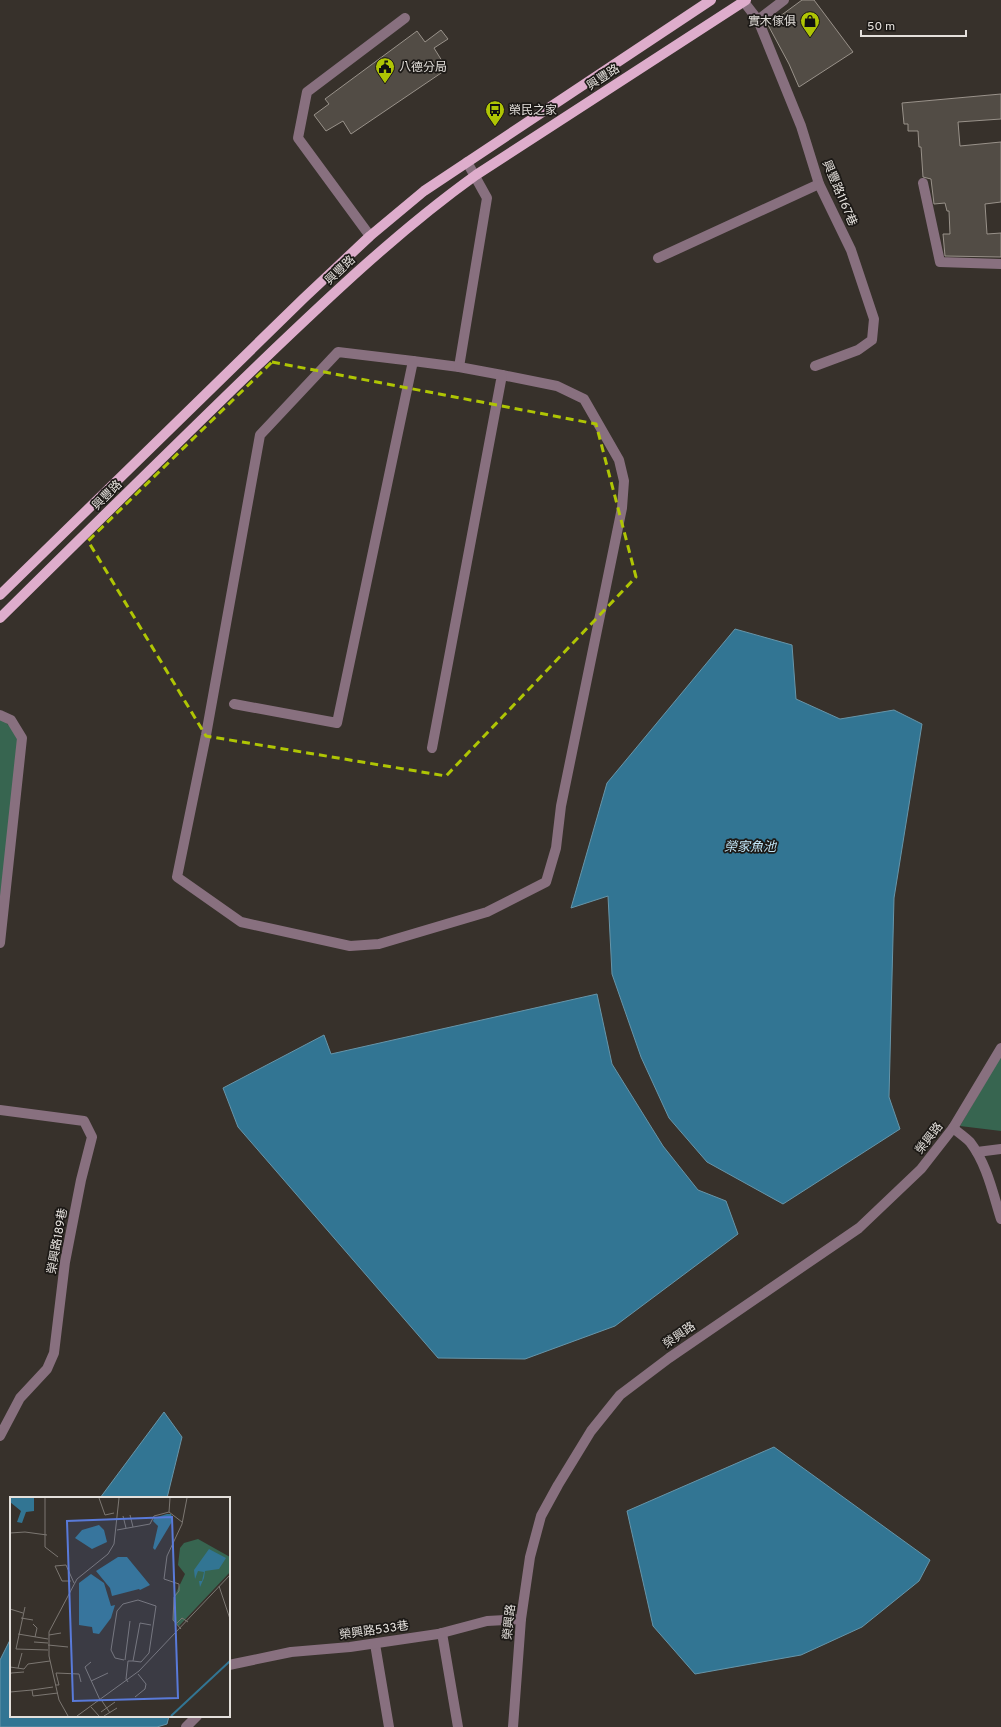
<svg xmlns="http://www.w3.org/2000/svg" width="1001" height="1727" viewBox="0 0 1001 1727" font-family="Overpass,'Noto Sans TC',sans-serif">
<rect width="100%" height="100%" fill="#37312b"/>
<g fill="#376550">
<polygon points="0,717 22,738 0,947"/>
<polygon points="1001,1056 1001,1131 960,1126"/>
</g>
<g fill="#327593" stroke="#6795a9">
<polygon points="735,629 792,645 796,699 840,719 894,710 922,724 894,898 889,1097 900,1129 783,1204 707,1162 669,1118 641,1057 612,974 608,896 571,908 607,783"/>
<polygon points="597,994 612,1064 663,1146 698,1190 726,1201 738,1234 615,1326 525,1359 438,1358 238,1127 223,1088 324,1035 331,1054"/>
<polygon points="164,1412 182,1437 167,1498 100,1498"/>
<polygon points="774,1447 930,1560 919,1581 862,1627 801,1655 695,1674 653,1626 627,1511"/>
<polygon points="11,1638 11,1716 169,1716 167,1724 157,1727 0,1727 0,1660"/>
</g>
<g fill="#524c45" stroke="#99928a">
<polygon points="802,0 814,0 853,52 799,87 789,64 768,25"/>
<polygon points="441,30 448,39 434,48 447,69 351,134 343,121 326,131 314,115 329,104 325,99 417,31 425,42"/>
<polygon points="1001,94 1001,119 958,122 960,146 1001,142 1001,202 985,204 987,234 1001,233 1001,257 945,256 943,234 950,234 949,211 947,211 945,203 934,204 931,179 923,177 921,147 919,147 918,131 908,131 908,124 904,124 902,103"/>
</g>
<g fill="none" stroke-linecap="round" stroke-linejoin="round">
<g stroke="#88707f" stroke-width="10">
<polyline points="744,2 758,20 801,126 819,184 851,250 874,319 872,340 858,350 815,366"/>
<polyline points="758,20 784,0"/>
<polyline points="923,183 940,262 1001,264"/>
<polyline points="370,236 298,138 307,92 405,18"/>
<polyline points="658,258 819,184"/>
<polyline points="413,361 338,352 260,435 206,735 177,877 241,922 350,946 379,944 487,912 546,882 556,848 561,806 622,508 624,481 619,460 584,399 557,386 502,375"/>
<polyline points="234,704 337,723 413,361 459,367 487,198 467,162"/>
<polyline points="0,715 11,720 22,738 0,943"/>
<polyline points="432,748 502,375 459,367"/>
<polyline points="0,1110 84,1121 92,1137 81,1180 65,1262 54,1353 47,1369 20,1398 0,1436"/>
<path d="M953 1128C959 1133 965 1137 970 1142 987 1164 993 1194 1001 1219"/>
<polyline points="977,1152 1001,1149"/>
<polyline points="442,1633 458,1727"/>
<polyline points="375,1644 389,1727"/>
<polyline points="229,1665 291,1652 350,1647 438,1634 487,1621 521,1619"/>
<polyline points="186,1727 197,1716"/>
<polyline points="513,1727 521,1619 530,1557 541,1516 558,1485 591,1431 620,1395 669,1358 859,1228 921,1169 953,1128 1001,1048"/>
</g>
<g stroke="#deadcc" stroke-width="10">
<polyline points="0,595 304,298 370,236 424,191 711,0"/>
<path d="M0 618C86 533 172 448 259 364 328 298 398 231 476 175L746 0"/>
</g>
</g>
<path fill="none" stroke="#afc504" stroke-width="3" stroke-dasharray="8 5" stroke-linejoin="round" d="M272 362 596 424 636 577 446 776 206 736 88 541Z"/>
<defs>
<symbol id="shop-pin" viewBox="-11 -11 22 30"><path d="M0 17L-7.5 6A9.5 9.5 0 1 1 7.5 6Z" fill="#afc504" stroke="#1c1916"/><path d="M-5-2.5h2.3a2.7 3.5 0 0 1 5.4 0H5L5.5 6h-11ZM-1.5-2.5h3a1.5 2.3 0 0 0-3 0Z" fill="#111"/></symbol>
<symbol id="civic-pin" viewBox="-11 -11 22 30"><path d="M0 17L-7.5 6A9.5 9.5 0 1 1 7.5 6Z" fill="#afc504" stroke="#1c1916"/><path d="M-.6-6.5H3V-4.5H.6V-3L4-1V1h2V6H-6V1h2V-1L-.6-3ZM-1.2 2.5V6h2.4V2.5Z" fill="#111"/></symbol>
<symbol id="bus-pin" viewBox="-11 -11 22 30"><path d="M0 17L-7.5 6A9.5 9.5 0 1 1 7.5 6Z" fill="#afc504" stroke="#1c1916"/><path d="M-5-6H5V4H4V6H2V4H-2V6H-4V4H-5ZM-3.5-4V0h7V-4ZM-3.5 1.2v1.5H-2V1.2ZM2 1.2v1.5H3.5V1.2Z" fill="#111"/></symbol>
</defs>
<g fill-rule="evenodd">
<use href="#shop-pin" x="799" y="10" width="22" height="30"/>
<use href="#civic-pin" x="374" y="56" width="22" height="30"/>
<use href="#bus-pin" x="484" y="99" width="22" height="30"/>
</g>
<g text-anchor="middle" stroke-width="3.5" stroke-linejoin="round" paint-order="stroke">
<g font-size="12" fill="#e4e0dc" stroke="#1c1916" text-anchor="start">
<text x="796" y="25" text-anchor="end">實木傢俱</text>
<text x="399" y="71">八德分局</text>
<text x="509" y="114">榮民之家</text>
</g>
<g font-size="12" fill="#e4e0dc" stroke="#1c1916">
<text transform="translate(603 77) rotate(-33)" y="4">興豐路</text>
<text transform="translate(840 193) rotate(67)" y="4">興豐路1167巷</text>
<text transform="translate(340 270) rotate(-43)" y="4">興豐路</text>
<text transform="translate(107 495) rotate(-45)" y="4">興豐路</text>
<text transform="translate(929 1138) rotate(-52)" y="4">榮興路</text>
<text transform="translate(57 1241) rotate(-80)" y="4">榮興路189巷</text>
<text transform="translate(679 1335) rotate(-35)" y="4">榮興路</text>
<text transform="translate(509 1622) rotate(-84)" y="4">榮興路</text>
<text transform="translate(374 1630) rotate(-8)" y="4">榮興路533巷</text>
</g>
<g font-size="13" font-style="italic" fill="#c3e7f9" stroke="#1c1916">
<text x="750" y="851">榮家魚池</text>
</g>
</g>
<g transform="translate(10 1497)">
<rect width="220" height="220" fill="#37312b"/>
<path d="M188 42 220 60V75L169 129 163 123 164 100 175 77 168 68 170 51 174 46Z" fill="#376550"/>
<path d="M0 1H24V14L16 15 12 26 7 25 11 14 0 5ZM157 17H161L163 23 145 53 143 51 148 29 143 24 144 21ZM89 28 94 33 97 45 82 52 65 41 72 33ZM199 52 216 61 209 72 195 74 194 81 190 90 189 84H192L194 75 188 74 185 82 184 73ZM108 60H117L140 88 130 93 129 92 102 99 100 91 86 74ZM81 77 94 86 101 109 105 108 101 121 89 137 83 136 82 130 69 128V86Z" fill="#327593"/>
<path fill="none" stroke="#327593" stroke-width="2" d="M161 219 220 164"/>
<path fill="none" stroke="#7c7772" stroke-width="1" d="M35 1V50L48 60M89 1 95 18 104 16M159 15 172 25M159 15 160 1M120 18 123 30M113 19 116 31M107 33 140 27 144 19 159 15M0 36 15 35 37 38M61 84H52L45 69 56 68 64 86M209 89 220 122M15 110 6 152 38 153M0 112 13 116M11 121 23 123M167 126 172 121 178 125M23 127 27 131 25 140M171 132 163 123 164 100 169 94V87L154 82 157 59 172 27 177 1M8 137 38 142M39 138 51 136M24 145 38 146M38 148 58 150M114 163 105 161 101 153 107 114 113 107 128 103 146 109 139 156 131 165 123 164M115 163 120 124M81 165 75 170 90 203M0 170 14 172 18 167 40 164M8 171 12 156M0 179 1 176 14 175M81 184 98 176M118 185 116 182 118 164H123L130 126 141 128M46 188H49L46 176 69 177 71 185M22 193 43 190M0 195 22 193 23 199 48 196M125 200 135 192 136 187 128 177M92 204 100 216M81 210 89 219M91 215 105 205M58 219 49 203 39 159V135L67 82 98 57 104 47 109 1M67 219 129 174 220 78M94 219 107 211"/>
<path fill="#597ad9" fill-opacity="0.15" stroke="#597ad9" stroke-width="2" d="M162 20 168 201 63 204 57 24Z"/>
<rect width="220" height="220" fill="none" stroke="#e4e0dc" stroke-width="2"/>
</g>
<path d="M861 30v6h105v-6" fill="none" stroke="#e4e0dc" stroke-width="2"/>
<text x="867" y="30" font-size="12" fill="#e4e0dc" stroke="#1c1916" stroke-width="3" paint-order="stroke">50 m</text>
</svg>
